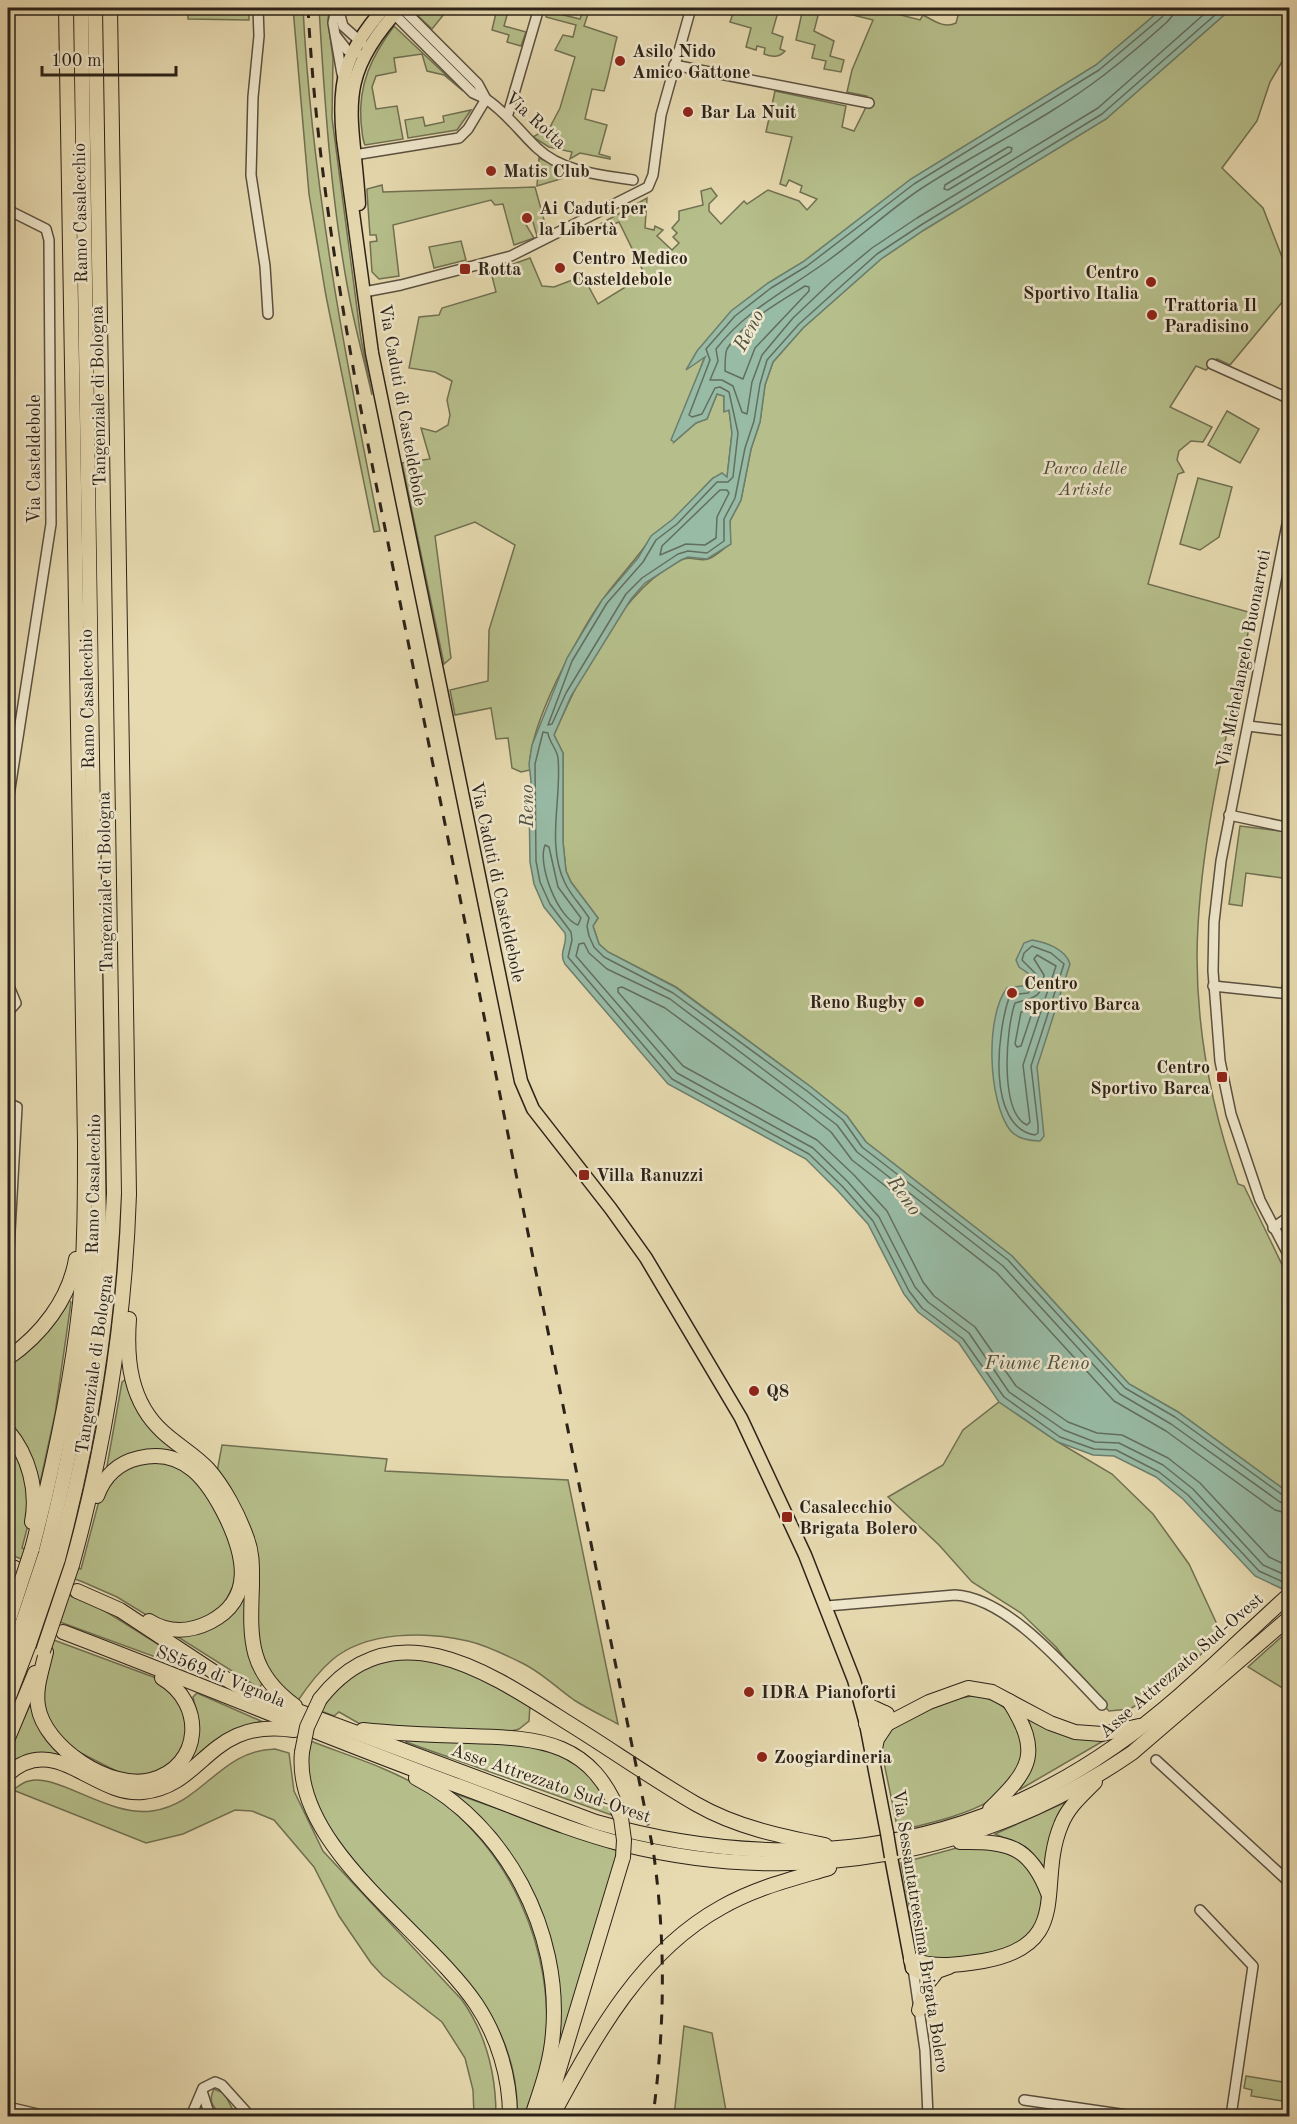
<svg xmlns="http://www.w3.org/2000/svg" width="1297" height="2124" viewBox="0 0 1297 2124" font-family="'Old Standard TT',serif">
<rect width="100%" height="100%" fill="#e7dab0"/>
<filter id="stains"><feTurbulence type="fractalNoise" baseFrequency=".00333" numOctaves="4"/><feColorMatrix values="0 0 0 0 .2 0 0 0 0 .09 0 0 0 0 .02 0 0 0 .5 -.17"/></filter>
<radialGradient id="worn" r=".72"><stop offset=".6" stop-color="#630" stop-opacity="0"/><stop offset="1" stop-color="#630" stop-opacity=".3"/></radialGradient>
<g fill="#b6bf8b" stroke="#707052" stroke-width="1.5">
<polygon points="188,8 249,8 249,20 188,19"/>
<path d="M293 8H303C312 185 345 357 380 531L374 532 326 296 309 194Z"/>
<path d="M319 8H329L328 21 333 58 332 118 361 339 372 395C366 369 359 342 353 315 332 216 325 109 319 8Z"/>
<polygon points="425,8 449,8 432,29 418,16"/>
<polygon points="488,8 509,8 504,26 526,32 521,46 507,42 509,35 492,30 496,13"/>
<path d="M584 8H590L584 26 617 37C612 56 610 72 604 91L592 89 585 119 607 125 599 154 610 157V159L580 153 570 159 572 152 549 147 533 137 550 127 560 108 575 57 555 50 563 35 573 37 576 25 546 17 547 11 580 19Z"/>
<path d="M740 8H786L784 13 778 12 772 33 783 37 780 49 785 51C779 58 772 57 764 54L765 48 757 46 756 50 746 47 751 28 730 22 733 13 744 15 745 9Z"/>
<polygon points="803,8 820,8 814,31 834,41 830,56 844,60 841,72 824,69 826,61 812,58 815,45 796,40"/>
<path d="M825 8H874L920 20 923 15C933 20 944 29 956 23L960 8H1163L1096 65 911 179 803 262 768 283 688 368 705 356 674 442 696 423 707 419 717 394 724 396V411L729 410 732 433 727 478H713C699 492 686 507 672 521 666 526 655 532 651 538 636 560 618 578 603 599 579 632 526 730 530 770L521 772 512 768 508 738 496 739 491 708 455 715 450 690 488 681 489 630 515 545 475 522 435 536 451 658 444 664 402 463 430 459 421 428 436 432 448 425 450 415 447 400 452 381 435 372 409 368 419 317 439 315 442 308 496 292 491 272 530 258 542 286 554 287 583 276 598 304 645 275 619 222 607 227 600 224 647 198 645 228 654 230 655 226 663 230 657 236 672 250 679 243 673 237 677 233 672 228 679 220V211L703 205 701 191 711 188 717 196 709 204V211L721 224 744 201 747 204 768 190 799 201 807 210 817 199 800 192 802 186 789 180 786 186 780 184 792 137 766 132 775 91 846 106 842 127 854 131 865 109 867 96 847 92 852 70 873 20Z"/>
<path d="M1232 8H1289V50L1270 82 1257 121 1222 168 1263 208 1289 275V294L1230 365 1217 359 1206 370 1196 366 1170 407 1212 427 1203 442 1191 441 1179 451 1177 460 1184 472 1178 474 1148 584 1252 613C1230 726 1198 841 1197 956 1197 1034 1212 1110 1238 1184L1244 1186 1289 1279V1493L1178 1412 1129 1384 1012 1256 866 1142 847 1116 811 1087 676 987 608 952 599 944 593 926 598 918 571 882 566 871 563 842V753L554 735C579 677 622 588 681 560 690 555 699 562 708 559 715 557 724 548 730 544V521L741 500 751 449 760 422 765 385 773 362 803 328 881 259 924 230 1106 119Z"/>
<path d="M394 26 463 91 444 75 427 71 422 54 394 58 396 72 376 76 372 87 376 109 397 106 403 139 365 145C362 139 362 130 361 122 358 84 372 56 394 26Z"/>
<polygon points="471,110 457,130 408,138 405,120 423,117 425,126 444,122 443,116"/>
<polygon points="539,158 565,170 567,177 537,186"/>
<polygon points="382,185 383,192 535,187 547,231 537,236 531,215 527,214 522,218 534,238 514,245 503,204 495,205 491,200 393,225 399,276 379,279 372,272 370,242 377,241 376,235 370,235 367,192 367,189"/>
<polygon points="461,241 466,260 434,268 429,247"/>
<polygon points="1227,411 1259,429 1240,463 1208,445"/>
<polygon points="1198,478 1232,487 1219,537 1200,550 1180,544"/>
<polygon points="1240,826 1289,832 1289,879 1246,873 1242,906 1229,904"/>
<polygon points="68,1300 71,1302 55,1414 40,1483 37,1482 8,1425 8,1364"/>
<polygon points="125,1380 128,1382 185,1456 107,1466 122,1382"/>
<polygon points="999,1402 1058,1442 1112,1474 1153,1514 1189,1564 1222,1635 1164,1688 1130,1709 1109,1711 1090,1691 1056,1647 1021,1613 972,1582 939,1545 888,1497 943,1465 963,1430"/>
<polygon points="8,1436 28,1478 30,1517 22,1548 81,1569 101,1493 125,1467 166,1460 200,1481 233,1545 236,1580 223,1606 209,1617 180,1625 153,1619 117,1597 83,1582 8,1554"/>
<path d="M222 1445 387 1459 385 1471 568 1480 618 1724C603 1716 588 1709 574 1700 557 1688 541 1672 522 1663 506 1655 485 1645 468 1641 426 1631 366 1631 332 1660 318 1672 307 1687 297 1702L282 1690 263 1665 256 1627 217 1472Z"/>
<polygon points="8,1571 97,1606 201,1671 199,1673 8,1603"/>
<polygon points="245,1586 262,1684 259,1688 178,1637 196,1633"/>
<polygon points="8,1623 156,1678 180,1698 188,1732 179,1754 168,1766 152,1774 124,1775 63,1744 43,1710 45,1673 53,1652 8,1635"/>
<polygon points="1289,1630 1289,1692 1248,1667"/>
<polygon points="401,1655 465,1667 530,1705 529,1721 519,1729 508,1732 377,1726 360,1724 339,1712 334,1716 318,1710 354,1672"/>
<polygon points="197,1693 261,1721 222,1736 176,1774 198,1720 193,1697"/>
<path d="M977 1695C998 1701 1013 1710 1020 1732 1044 1802 945 1819 898 1831L881 1748 886 1730 950 1700Z"/>
<polygon points="30,1705 33,1706 46,1739 66,1758 8,1768 8,1755"/>
<path d="M1027 1716 1110 1737 1019 1790C1040 1759 1036 1750 1027 1716Z"/>
<polygon points="408,1739 544,1745 590,1772 614,1816 406,1742"/>
<path d="M308 1740C346 1755 387 1767 422 1788 508 1841 557 1951 545 2051 542 2073 533 2095 527 2116H517C521 1998 418 1940 351 1861 336 1843 315 1814 309 1791 305 1776 308 1756 308 1740Z"/>
<path d="M275 1749 289 1753 294 1791 323 1851 462 2000C486 2034 496 2075 496 2116H474L473 2090 465 2058 442 2022 383 1976 371 1963 339 1916 314 1867 274 1820 252 1811 235 1810 183 1834 146 1843 13 1790C17 1787 23 1782 29 1781 58 1773 108 1817 152 1811 203 1804 220 1750 275 1749Z"/>
<polygon points="456,1794 618,1851 616,1865 561,2044 558,2044 540,1913"/>
<polygon points="1066,1802 1051,1835 1047,1870 1027,1848 995,1834"/>
<polygon points="964,1846 1015,1852 1040,1884 1042,1902 1037,1922 1028,1938 1005,1949 948,1963 928,1958 916,1942 901,1863"/>
<polygon points="684,2026 712,2033 727,2116 674,2116"/>
<polygon points="1246,2076 1289,2083 1289,2102 1251,2096 1252,2090 1244,2088"/>
<path d="M214 2089 224 2093 233 2110 243 2116H223C214 2108 207 2102 214 2089Z"/>
</g>
<g fill="#98bba6" stroke="#6c7e6e" stroke-width="1.5">
<path d="M1163 8H1232L1106 119 924 230 881 259 803 328 773 362 765 385 760 422 751 449 741 500 730 521 731 544 707 559 688 557 681 560 645 583 631 599 571 696 554 735 563 753V842L566 871 571 882 598 918 593 926 599 944 608 952 675 987 811 1087 847 1116 866 1142 1012 1256 1129 1384 1178 1412 1289 1493V1592L1255 1576 1183 1499 1156 1477 1114 1456 1093 1455 1058 1442 999 1402 959 1343 918 1312 904 1294 868 1224 838 1191 806 1159 668 1084 565 964C558 952 568 945 565 933L544 907 534 884 530 862 529 797 531 781 529 764 532 745 567 658 602 600 638 558 651 536 673 519 713 478 722 473 727 477 732 433 729 410 724 412V396L717 394 707 419 696 423 674 442 671 440 705 357 686 370 697 351 731 311 768 283 803 262 911 179 1096 65Z"/>
<path d="M1032 940C1045 942 1066 949 1070 964L1037 1067 1044 1136 1040 1141C1029 1141 1016 1138 1010 1130 988 1101 985 1016 1007 988L1029 985V974L1019 967 1016 960 1024 943Z"/>
</g>
<g fill="none" stroke-linecap="round" stroke-linejoin="round">
<g stroke="#626e60" stroke-width="1.5">
<polyline points="1167,8 1162,17 1099,70 914,184 807,266 771,288 735,316 706,349 710,360 689,415 692,417 702,414 715,388 720,387 729,392 738,433 733,477 728,482 717,482 677,524 656,540 643,562 607,603 572,661 548,725 552,724 566,693 626,594 642,578 678,554 688,551 707,553 724,541 724,519 735,498 745,448 754,421 760,384 767,360 799,324 877,254 921,225 1102,114 1223,8"/>
<path d="M1174 8 1173 15 1167 22C1147 40 1126 58 1104 75 1047 119 980 150 919 190 887 212 858 239 826 262 787 290 746 310 716 349L718 361 710 380H722L733 386 742 412 747 414 752 382 762 355 793 318 832 281 872 248 917 218 1098 108 1211 8"/>
<polygon points="1008,147 1012,148 1011,152 948,190 944,189 945,185"/>
<path d="M805 286 809 287V291L755 348 743 379 725 371C725 366 725 353 727 349 743 322 779 302 805 286Z"/>
<polygon points="720,490 727,490 729,493 717,517 716,538 705,545 686,544 660,555 662,546"/>
<path d="M545 845 549 847 558 887 581 918 578 925C558 918 537 865 545 845Z"/>
<path d="M1032 946 1051 953 1064 964 1031 1066 1038 1125V1133L1035 1135C986 1127 997 1030 1010 995L1028 993 1034 987 1036 974 1022 960 1024 953Z"/>
<path d="M1037 955 1056 966 1023 1065 1030 1122 1027 1125C999 1112 1006 1028 1015 1003 1033 998 1043 998 1044 975L1034 959Z"/>
<polygon points="1030,1010 1032,1013 1021,1046 1017,1047 1015,1044 1021,1012"/>
<path d="M1290 1497 1284 1496 1175 1417 1125 1388 1008 1260 862 1147 843 1120 807 1091 673 993 604 957 594 947 589 936 587 926 589 918C582 906 571 896 565 883 546 845 562 798 558 758 557 749 549 742 548 733L543 732 535 764 536 861 540 882 550 904 571 932 572 940 568 957 672 1079 809 1154 843 1187 873 1221 909 1291 922 1308 963 1339 1004 1397 1060 1437 1094 1449 1116 1450 1159 1472 1188 1495 1259 1571 1290 1585"/>
<polyline points="1290,1505 1280,1502 1171,1424 1120,1394 1003,1266 857,1152 837,1125 670,999 607,969 589,953 584,943 579,944 576,956 677,1073 813,1148 848,1182 879,1217 915,1287 928,1302 969,1333 1009,1392 1064,1430 1095,1442 1119,1443 1163,1465 1193,1489 1263,1565 1290,1577"/>
<polyline points="1290,1514 1275,1510 1166,1431 1114,1401 997,1273 852,1160 831,1132 797,1105 665,1008 622,987 618,988 618,992 683,1066 817,1140 854,1175 887,1211 923,1282 934,1296 975,1327 1016,1386 1068,1422 1097,1433 1122,1435 1168,1458 1200,1483 1269,1557 1290,1567"/>
</g>
<defs>
<g id="minor">
<polyline points="258,8 259,36 253,97 251,175 265,266 268,314"/>
<polyline points="338,8 343,26 362,43"/>
<polyline points="402,8 478,84 486,99"/>
<polyline points="336,9 333,23 342,74"/>
<polyline points="394,14 473,93 486,99"/>
<polyline points="336,36 347,50 357,53"/>
<polyline points="674,65 869,103"/>
<polyline points="508,114 539,8"/>
<path d="M354 155 459 138 468 129 486 99C507 113 519 131 537 148 562 172 601 175 633 180"/>
<polyline points="8,210 46,229 49,240 51,524 8,802"/>
<polyline points="364,292 401,285 511,256 648,187 653,175 661,115 691,8"/>
<polyline points="1212,364 1290,399"/>
<polyline points="1290,509 1221,861 1214,922 1213,971 1220,1061 1231,1114 1260,1200 1290,1258"/>
<polyline points="1248,726 1290,731"/>
<polyline points="1229,815 1290,828"/>
<polyline points="8,984 16,1003 8,1012"/>
<polyline points="1213,986 1290,994"/>
<polyline points="1286,994 1290,973"/>
<polyline points="8,1103 17,1107 8,1267"/>
<polyline points="1273,1228 1290,1216"/>
<path d="M827 1606 955 1595C1008 1598 1066 1668 1102 1705"/>
<polyline points="1156,1760 1290,1883"/>
<polyline points="1200,1910 1253,1966 1231,2116"/>
<polyline points="913,1968 925,2050 928,2116"/>
<polyline points="202,2091 210,2116"/>
<polyline points="1024,2100 1134,2116"/>
<polyline points="8,2107 46,2116"/>
<polyline points="8,2116 9,2116"/>
<polyline points="191,2116 203,2088 215,2082 222,2085 250,2116"/>
</g>
<g id="major">
<path d="M384 8C345 52 337 81 343 139L372 353 521 1081 533 1109 611 1209 646 1258 741 1418 805 1555 854 1680 866 1724 887 1833"/>
<path d="M359 204C354 114 332 81 400 8"/>
<polyline points="891,1857 912,1968"/>
</g>
<g id="highway">
<path d="M129 1319C126 1360 130 1402 163 1432 177 1445 195 1455 208 1469 224 1487 238 1514 246 1536 253 1553 252 1568 252 1586 250 1639 248 1672 295 1706"/>
<path d="M8 1358C41 1335 69 1300 76 1259"/>
<path d="M8 1431C29 1456 38 1490 32 1522"/>
<path d="M97 1496C104 1477 117 1463 139 1458 185 1447 209 1482 227 1519 244 1555 255 1599 210 1622 190 1632 168 1633 149 1621"/>
<path d="M32 1549C53 1468 71 1387 80 1303 85 1250 85 1196 85 1143L66 8"/>
<path d="M45 1556C74 1444 91 1344 99 1229L81 8"/>
<path d="M58 1559C91 1435 109 1321 114 1193L95 8"/>
<path d="M72 1565C106 1443 125 1321 129 1194L110 8"/>
<polyline points="8,1566 15,1568"/>
<path d="M77 1591 120 1610 217 1674 255 1695 596 1822C778 1874 958 1857 1115 1746 1178 1703 1233 1645 1290 1594"/>
<path d="M63 1632C192 1681 320 1735 450 1783 507 1803 563 1829 622 1844 799 1888 982 1856 1132 1753L1290 1617"/>
<path d="M46 1652C42 1670 35 1688 38 1706 44 1747 111 1791 151 1780 203 1766 205 1703 162 1678"/>
<polyline points="8,1663 17,1640"/>
<polyline points="860,1695 870,1706 887,1714"/>
<polyline points="8,1699 29,1644"/>
<path d="M320 1699C393 1606 490 1673 565 1721 609 1748 651 1778 696 1804 736 1827 780 1836 825 1845"/>
<polyline points="885,1713 870,1719 866,1724 883,1726 929,1702 968,1688 992,1692 1050,1723 1075,1732 1102,1734 1139,1726"/>
<path d="M363 1730C399 1734 434 1735 469 1736 542 1738 592 1741 621 1818"/>
<polyline points="8,1738 35,1673"/>
<path d="M302 1752C292 1847 428 1932 476 2004 498 2037 510 2077 510 2116"/>
<polyline points="873,1758 877,1739 887,1724"/>
<path d="M8 1774C55 1731 94 1797 143 1792 205 1786 208 1717 294 1730"/>
<path d="M416 1778C506 1824 562 1932 553 2033 551 2062 541 2089 532 2116"/>
<path d="M990 1809C1031 1769 1042 1753 1009 1701"/>
<path d="M960 1842C1008 1841 1030 1846 1048 1893"/>
<path d="M911 1960C936 1968 958 1965 983 1961 1075 1945 1036 1885 1061 1825 1068 1807 1082 1795 1095 1782"/>
<polyline points="913,1968 926,1975 949,1967"/>
<polyline points="919,2010 927,1984 935,1974"/>
<polyline points="545,2116 623,1857"/>
<path d="M552 2116C595 2037 640 1952 722 1907 755 1888 792 1879 829 1868"/>
</g>
</defs>
<use href="#minor" stroke="#5a503f" stroke-width="12"/>
<use href="#major" stroke="#2b2219" stroke-width="15"/>
<use href="#highway" stroke="#2b2219" stroke-width="16"/>
<use href="#minor" stroke="#efe7cc" stroke-width="9"/>
<use href="#major" stroke="#e7dab0" stroke-width="12"/>
<use href="#highway" stroke="#e7dab0" stroke-width="14"/>
<path stroke="#2b2219" stroke-width="3" stroke-dasharray="10 10" stroke-linecap="butt" d="M308 8C315 140 335 269 359 400L653 1849C666 1939 665 2027 653 2116"/>
<defs>
<polyline id="major-bridge" points="887,1833 891,1857"/>
<g id="highway-bridge">
<polyline points="8,1622 32,1549"/>
<polyline points="17,1640 45,1556"/>
<polyline points="29,1644 58,1559"/>
<polyline points="43,1651 72,1565"/>
<polyline points="302,1752 307,1727 320,1699"/>
<polyline points="621,1818 624,1840 623,1857"/>
</g>
</defs>
<use href="#major-bridge" stroke="#2b2219" stroke-width="15" stroke-linecap="butt"/>
<use href="#highway-bridge" stroke="#2b2219" stroke-width="16" stroke-linecap="butt"/>
<use href="#major-bridge" stroke="#e7dab0" stroke-width="12"/>
<use href="#highway-bridge" stroke="#e7dab0" stroke-width="14"/>
</g>
<g fill="#8f2418" stroke="#efe7cc" stroke-width="2">
<circle cx="620" cy="61" r="6"/>
<circle cx="688" cy="112" r="6"/>
<circle cx="491" cy="171" r="6"/>
<circle cx="527" cy="218" r="6"/>
<circle cx="560" cy="268" r="6"/>
<rect x="459" y="263" width="12" height="12" rx="3"/>
<circle cx="1151" cy="282" r="6"/>
<circle cx="1152" cy="315" r="6"/>
<circle cx="1012" cy="993" r="6"/>
<circle cx="919" cy="1002" r="6"/>
<rect x="1216" y="1071" width="12" height="12" rx="3"/>
<rect x="578" y="1169" width="12" height="12" rx="3"/>
<circle cx="754" cy="1391" r="6"/>
<rect x="781" y="1511" width="12" height="12" rx="3"/>
<circle cx="749" cy="1692" r="6"/>
<circle cx="762" cy="1757" r="6"/>
</g>
<g text-anchor="middle" stroke-width="5" stroke-linejoin="round" paint-order="stroke">
<g font-size="18" font-weight="bold" fill="#2b2219" stroke="#efe7cc" text-anchor="start">
<text x="632" y="57">Asilo Nido<tspan x="632" dy="21">Amico Gattone</tspan></text>
<text x="700" y="118">Bar La Nuit</text>
<text x="503" y="177">Matis Club</text>
<text x="539" y="214">Ai Caduti per<tspan x="539" dy="21">la Libertà</tspan></text>
<text x="572" y="264">Centro Medico<tspan x="572" dy="21">Casteldebole</tspan></text>
<text x="477" y="275">Rotta</text>
<text x="1139" y="278" text-anchor="end">Centro<tspan x="1139" dy="21">Sportivo Italia</tspan></text>
<text x="1164" y="311">Trattoria Il<tspan x="1164" dy="21">Paradisino</tspan></text>
<text x="1024" y="989">Centro<tspan x="1024" dy="21">sportivo Barca</tspan></text>
<text x="907" y="1008" text-anchor="end">Reno Rugby</text>
<text x="1210" y="1073" text-anchor="end">Centro<tspan x="1210" dy="21">Sportivo Barca</tspan></text>
<text x="596" y="1181">Villa Ranuzzi</text>
<text x="766" y="1397">Q8</text>
<text x="799" y="1513">Casalecchio<tspan x="799" dy="21">Brigata Bolero</tspan></text>
<text x="761" y="1698">IDRA Pianoforti</text>
<text x="774" y="1763">Zoogiardineria</text>
</g>
<g font-size="18" fill="#2b2219" stroke="#efe7cc">
<text transform="translate(536 120) rotate(42)" y="6">Via Rotta</text>
<text transform="translate(80 213) rotate(-91)" y="6">Ramo Casalecchio</text>
<text transform="translate(98 396) rotate(-91)" y="6">Tangenziale di Bologna</text>
<text transform="translate(403 405) rotate(80)" y="6">Via Caduti di Casteldebole</text>
<text transform="translate(34 459) rotate(-90)" y="6">Via Casteldebole</text>
<text transform="translate(1243 659) rotate(-79)" y="6">Via Michelangelo Buonarroti</text>
<text transform="translate(87 699) rotate(-91)" y="6">Ramo Casalecchio</text>
<text transform="translate(105 882) rotate(-91)" y="6">Tangenziale di Bologna</text>
<text transform="translate(498 882) rotate(78)" y="6">Via Caduti di Casteldebole</text>
<text transform="translate(93 1184) rotate(-89)" y="6">Ramo Casalecchio</text>
<text transform="translate(94 1364) rotate(-82)" y="6">Tangenziale di Bologna</text>
<text transform="translate(1181 1665) rotate(-41)" y="6">Asse Attrezzato Sud-Ovest</text>
<text transform="translate(221 1676) rotate(22)" y="6">SS569 di Vignola</text>
<text transform="translate(551 1783) rotate(19)" y="6">Asse Attrezzato Sud-Ovest</text>
<text transform="translate(921 1931) rotate(81)" y="6">Via Sessantatreesima Brigata Bolero</text>
</g>
<g font-size="18" font-style="italic" fill="#4e4936" stroke="#efe7cc">
<text x="1085" y="474">Parco delle<tspan x="1085" dy="21">Artiste</tspan></text>
</g>
<g font-size="20" font-style="italic" fill="#4c5043" stroke="#efe7cc">
<text transform="translate(748 330) rotate(-62)" y="7">Reno</text>
<text transform="translate(526 806) rotate(-90)" y="7">Reno</text>
<text transform="translate(905 1195) rotate(54)" y="7">Reno</text>
<text x="1037" y="1369">Fiume Reno</text>
</g>
</g>
<rect width="1297" height="2124" fill="none" stroke="#e7dab0" stroke-width="30"/>
<rect x="9" y="9" width="1279" height="2106" fill="none" stroke="#2b2219" stroke-width="3"/>
<rect x="15" y="15" width="1267" height="2094" fill="none" stroke="#2b2219" stroke-width="1.5"/>
<path d="M42 66v9h134v-9" fill="none" stroke="#2b2219" stroke-width="3"/>
<text x="51" y="66" font-size="18" fill="#2b2219" stroke="#efe7cc" stroke-width="4.5" paint-order="stroke">100 m</text>
<rect width="100%" height="100%" filter="url(#stains)"/>
<rect width="100%" height="100%" fill="url(#worn)"/>
</svg>
